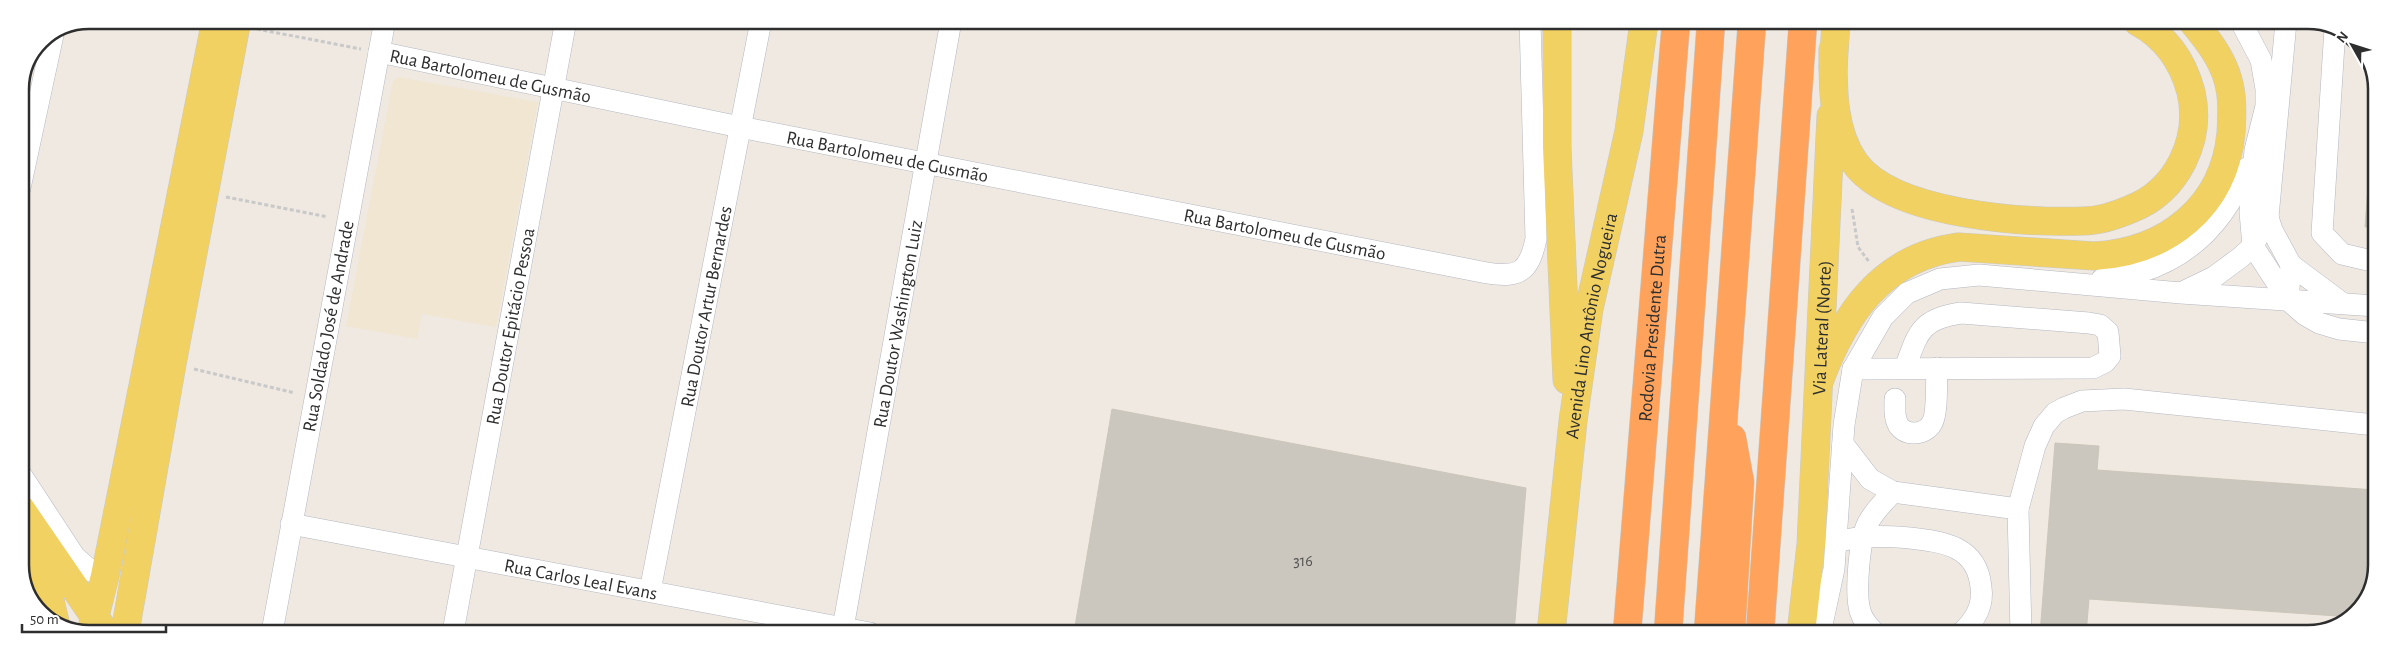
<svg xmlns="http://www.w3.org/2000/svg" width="2397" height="654" viewBox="0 0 2397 654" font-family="'Alegreya Sans',sans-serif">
<rect width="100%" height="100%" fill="#efe9e1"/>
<polygon fill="#f0e6d1" points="398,77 538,102 496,327 422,314 417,339 346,326 393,81"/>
<g fill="#cbc7bf" stroke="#cbc5ba">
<polygon points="2376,82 2377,84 2376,227 2365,227"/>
<polygon points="1112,409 1526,488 1514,633 1074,632"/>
<polygon points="2055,443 2099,446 2097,470 2375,490 2375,583 2352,617 2089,599 2086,634 2040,634"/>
</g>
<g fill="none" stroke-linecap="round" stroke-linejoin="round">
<defs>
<g id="minor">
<polyline points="2241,22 2261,60 2266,89 2266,106 2255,150 2250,212 2253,246 2288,300 2305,315 2319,323 2339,329 2376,333"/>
<polyline points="2335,28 2322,233 2342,254 2376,262"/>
<path id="s1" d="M379 52 740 127 1487 273C1519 278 1529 272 1536 239L1530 21"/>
<polyline points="20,188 53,35"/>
<polyline points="2268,217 2272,230 2291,265 2288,300"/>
<polyline points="2291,265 2342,303"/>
<path d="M2102 279C2114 277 2128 276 2140 272 2193 256 2227 217 2247 168"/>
<polyline points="2183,292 2214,277 2241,257 2253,246 2268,217 2286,22"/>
<path d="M1853 369 2093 368 2105 362 2110 356 2108 332 2100 325 2089 323 1961 313C1920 319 1918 333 1905 368"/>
<path d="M1895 399C1895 406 1894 416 1897 422 1902 437 1925 436 1932 423 1938 413 1936 381 1937 368"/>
<polyline points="1843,444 1870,479 1893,492 2018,509 2021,634"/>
<polyline points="20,473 75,557 91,571 105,576"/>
<polyline points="2018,509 2035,446 2044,426 2055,413 2064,408 2082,401 2124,399 2375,425"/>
<path id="s2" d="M291 524 870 633"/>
<path d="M1837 542C1862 535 1884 536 1910 538 1944 542 1977 546 1981 587 1984 607 1974 622 1960 634"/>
<path id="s3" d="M650 591 761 21"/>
<path id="s4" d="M843 628 951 21"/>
<path id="s5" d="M272 632C308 428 346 224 385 20"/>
<path id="s6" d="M453 632 566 20"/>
<polyline points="1820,634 1834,569 1844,425 1853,369 1883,317 1907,293 1940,279 1979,275 2181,293 2376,306"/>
<path d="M1876 634C1869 627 1863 621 1860 611 1855 592 1859 540 1868 523 1874 511 1884 502 1893 492"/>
</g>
<g id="major">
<polyline points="1557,21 1557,147 1567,380"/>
<path d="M1833 50C1833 87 1832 131 1855 163 1893 215 2024 223 2084 221 2098 221 2117 215 2131 209 2177 191 2202 140 2191 92 2183 62 2166 37 2138 22"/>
<polyline points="1833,68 1836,22"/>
<path d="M1819 382C1844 314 1882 257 1959 247L2094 256C2167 252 2224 207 2231 133 2232 116 2233 97 2228 80 2222 58 2207 39 2193 22"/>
<polyline points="20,508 101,626"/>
<polyline points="37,544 55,622"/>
<polyline points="91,632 105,576 216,20"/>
<polyline points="125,632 172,364 237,20"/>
<path id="s7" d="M1551 633 1573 421 1589 309 1629 131 1644 22"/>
<path id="s8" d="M1801 633 1811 544 1831 116"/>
</g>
<g id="highway">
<path id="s9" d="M1627 633 1676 22"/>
<polyline points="1668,633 1711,22"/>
<polyline points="1708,633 1752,22"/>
<polyline points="1731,633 1740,482 1732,438"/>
<polyline points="1760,633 1803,22"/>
</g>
</defs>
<use href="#minor" stroke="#b4b7c1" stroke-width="22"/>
<use href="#major" stroke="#c9c9c9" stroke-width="29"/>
<use href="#highway" stroke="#c9c9c9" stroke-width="29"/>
<g stroke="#c9c9c9" stroke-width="3" stroke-dasharray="4 2.5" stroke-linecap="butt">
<polyline points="257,29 361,49"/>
<polyline points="226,197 328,217"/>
<polyline points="1852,209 1858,247 1870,263"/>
<polyline points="194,369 295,393"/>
</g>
<use href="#minor" stroke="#fff" stroke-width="21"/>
<use href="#major" stroke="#f2d163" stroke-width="28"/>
<use href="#highway" stroke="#ffa35c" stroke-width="28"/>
</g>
<g text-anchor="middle" stroke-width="4" stroke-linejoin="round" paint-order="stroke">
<g font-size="16" fill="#555452">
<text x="1303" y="566">316</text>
</g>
<g font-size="19" fill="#2e2e2e" stroke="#fff">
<text dy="7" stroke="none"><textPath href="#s1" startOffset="114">Rua Bartolomeu de Gusmão</textPath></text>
<text dy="7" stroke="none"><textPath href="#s1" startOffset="519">Rua Bartolomeu de Gusmão</textPath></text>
<text dy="7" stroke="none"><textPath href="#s1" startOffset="924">Rua Bartolomeu de Gusmão</textPath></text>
<text dy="7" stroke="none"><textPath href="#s3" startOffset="290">Rua Doutor Artur Bernardes</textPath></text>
<text dy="7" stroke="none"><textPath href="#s4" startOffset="309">Rua Doutor Washington Luiz</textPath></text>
<text dy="7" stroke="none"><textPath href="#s5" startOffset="311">Rua Soldado José de Andrade</textPath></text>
<text dy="7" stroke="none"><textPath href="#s6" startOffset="311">Rua Doutor Epitácio Pessoa</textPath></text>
<text dy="7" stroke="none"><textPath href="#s7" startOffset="310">Avenida Lino Antônio Nogueira</textPath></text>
<text dy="7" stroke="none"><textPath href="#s9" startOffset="306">Rodovia Presidente Dutra</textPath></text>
<text dy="7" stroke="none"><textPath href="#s8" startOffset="306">Via Lateral (Norte)</textPath></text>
<text dy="7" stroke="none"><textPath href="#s2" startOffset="295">Rua Carlos Leal Evans</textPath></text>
</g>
</g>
<path d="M0 0H2397V654H0ZM89 29H2308A60 60 0 0 1 2368 89V565A60 60 0 0 1 2308 625H89A60 60 0 0 1 29 565V89A60 60 0 0 1 89 29Z" fill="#fff" fill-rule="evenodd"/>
<path fill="none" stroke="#2e2e2e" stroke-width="2.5" d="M89 29H2308A60 60 0 0 1 2368 89V565A60 60 0 0 1 2308 625H89A60 60 0 0 1 29 565V89A60 60 0 0 1 89 29Z"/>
<g transform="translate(2352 45) rotate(309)" stroke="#ffffff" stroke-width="4" paint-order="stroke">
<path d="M0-4L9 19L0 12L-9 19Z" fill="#2e2e2e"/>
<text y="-8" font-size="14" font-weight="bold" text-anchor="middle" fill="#2e2e2e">N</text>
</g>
<path d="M22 624v8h144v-8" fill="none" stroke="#2e2e2e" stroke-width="2.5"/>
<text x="30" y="624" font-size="15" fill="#2e2e2e" stroke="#ffffff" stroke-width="4" paint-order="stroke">50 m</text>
</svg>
